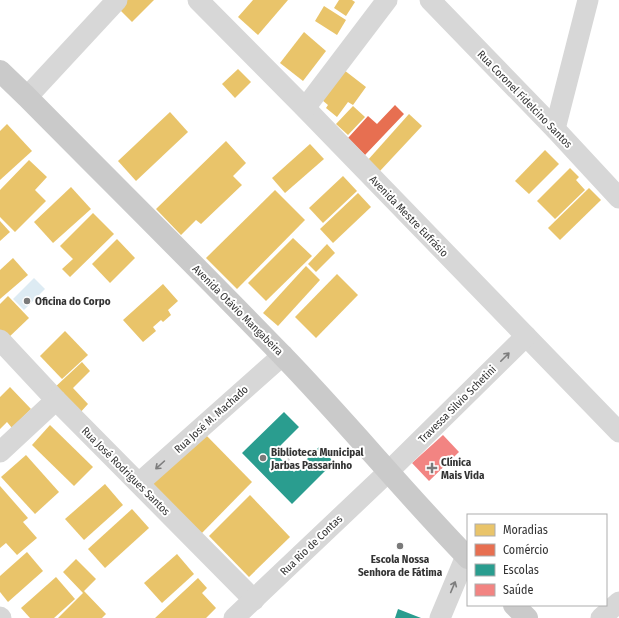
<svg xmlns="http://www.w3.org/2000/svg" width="619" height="618" viewBox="0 0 619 618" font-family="'Fira Sans Condensed',sans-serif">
<rect width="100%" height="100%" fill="#fff"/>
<polygon fill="#ddebf3" points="34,278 45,289 24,310 13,299"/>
<g fill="#e9c46a">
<polygon points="124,0 154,0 132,22 117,7"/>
<polygon points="253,0 288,0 258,35 238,17"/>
<polygon points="339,0 352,0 355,2 346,16 334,8"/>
<polygon points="324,6 346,20 337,35 315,21"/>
<polygon points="304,32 326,51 303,81 280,63"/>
<polygon points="238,69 251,82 235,98 222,84"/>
<polygon points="344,70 366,87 353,105 348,102 337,117 326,108 328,105 322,100"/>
<polygon points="353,106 365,117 348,135 336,124"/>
<polygon points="170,112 188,132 136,181 118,161"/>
<polygon points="409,114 422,126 379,172 367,161"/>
<polygon points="7,124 32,151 0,180 0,131"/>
<polygon points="226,141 246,163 233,176 242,185 201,224 196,220 181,235 156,209"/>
<polygon points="310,144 324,159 285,193 272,178"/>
<polygon points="545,150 559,164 529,194 515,181"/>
<polygon points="29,160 47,177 35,190 46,201 15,232 0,217 0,190"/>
<polygon points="570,168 579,177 576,180 585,190 555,219 537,201"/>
<polygon points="343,176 357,191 323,223 309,208"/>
<polygon points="71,187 91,209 53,243 34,222"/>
<polygon points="589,188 601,200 560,240 548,228"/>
<polygon points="275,190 305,220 237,289 206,258"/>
<polygon points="358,193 371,207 333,243 320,229"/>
<polygon points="93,213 114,234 70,277 62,269 73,259 60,246"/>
<polygon points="0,221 10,232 0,241"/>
<polygon points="293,238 312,256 266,301 248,283"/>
<polygon points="117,239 135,258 110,283 92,264"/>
<polygon points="327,244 335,253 316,272 308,264"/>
<polygon points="13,258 28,275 0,299 0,270"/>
<polygon points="306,266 320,280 278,326 263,313"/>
<polygon points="337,274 358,295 316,338 295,317"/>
<polygon points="163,284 178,301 168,310 171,315 163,322 161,320 153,327 156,331 143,342 123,320"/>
<polygon points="8,296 29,318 7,339 0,332 0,304"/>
<polygon points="65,331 88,355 62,379 40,356"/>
<polygon points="82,362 90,371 73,388 88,404 78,415 53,389"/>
<polygon points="10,387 31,409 12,428 7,422 0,429 0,397"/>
<polygon points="50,425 93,467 74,486 32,445"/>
<polygon points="203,432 252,482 200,535 151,484"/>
<polygon points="26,455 59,492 35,514 1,477"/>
<polygon points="105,484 123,505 84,540 65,519"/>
<polygon points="0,486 28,518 23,522 37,538 17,555 6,543 0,548"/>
<polygon points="250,495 290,537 249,577 209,536"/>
<polygon points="132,509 149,528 105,568 88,549"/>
<polygon points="27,552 43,571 8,602 0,592 0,576"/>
<polygon points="177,554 194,574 162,603 144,583"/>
<polygon points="76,559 96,579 84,591 106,614 102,618 58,618 83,593 63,572"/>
<polygon points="56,577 75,599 54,618 30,618 21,608"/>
<polygon points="198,578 207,588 202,593 216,608 206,618 155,618"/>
</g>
<polygon fill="#e76f51" points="395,105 404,114 365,155 348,138 368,116 377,124"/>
<g fill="#2a9d8f">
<polygon points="284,412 299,427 274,452 294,472 319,447 334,462 292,504 242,453"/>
<polygon points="398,609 421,618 395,618"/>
</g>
<polygon fill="#f28482" points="443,435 459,452 429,481 412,463"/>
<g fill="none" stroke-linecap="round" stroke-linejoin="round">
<polyline stroke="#d6d6d6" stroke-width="2.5" stroke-dasharray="2 2" stroke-linecap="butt" points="285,463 295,453"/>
<g stroke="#d7d7d7" stroke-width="21">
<polyline points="198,0 305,108 619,432"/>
<polyline points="430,0 555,129 619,198"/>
<polyline points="27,97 117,0"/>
<polyline points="305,108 387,0"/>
<polyline points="555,129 588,0"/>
<polyline points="0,340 56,400 254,600"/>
<polyline points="0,452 56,400"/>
<polyline points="139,483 283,355"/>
<polyline points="0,617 1,618"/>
<polyline points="234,618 388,472 526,336"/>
<polyline points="440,618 466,556"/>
<polyline points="601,618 619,602"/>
</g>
<g stroke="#cacaca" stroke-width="22">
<path d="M0 71 27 97C112 183 198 268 282 355 346 421 404 492 468 558"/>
<polyline points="514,605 527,618"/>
</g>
</g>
<defs><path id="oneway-shaft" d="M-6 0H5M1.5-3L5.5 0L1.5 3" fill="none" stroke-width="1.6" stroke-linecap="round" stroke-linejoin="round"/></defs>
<g stroke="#7d7d7d">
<use href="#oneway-shaft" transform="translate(505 357) rotate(-45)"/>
<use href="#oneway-shaft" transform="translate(160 465) rotate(138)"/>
<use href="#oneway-shaft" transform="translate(453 587) rotate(-67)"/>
</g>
<g fill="#7a7a7a" stroke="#fff" stroke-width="1.5">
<circle cx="27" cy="301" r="4"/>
<circle cx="263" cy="458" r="4"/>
<path d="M430 462h4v4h4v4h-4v4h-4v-4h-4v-4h4z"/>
<circle cx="400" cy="546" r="4"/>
</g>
<g text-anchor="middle" stroke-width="4" stroke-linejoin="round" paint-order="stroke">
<g font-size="11" fill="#333" stroke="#fff">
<text transform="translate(525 99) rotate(46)" y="4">Rua Coronel Fidelcino Santos</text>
<text transform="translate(409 216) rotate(46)" y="4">Avenida Mestre Eufrásio</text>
<text transform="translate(238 310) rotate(45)" y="4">Avenida Otávio Mangabeira</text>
<text transform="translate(457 404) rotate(-45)" y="4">Travessa Silvio Schetini</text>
<text transform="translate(211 419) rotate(-42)" y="4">Rua José M. Machado</text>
<text transform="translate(126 471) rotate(45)" y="4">Rua José Rodrigues Santos</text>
<text transform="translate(311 545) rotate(-44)" y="4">Rua Rio de Contas</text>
</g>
<g font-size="11" font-weight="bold" fill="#333" stroke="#fff" text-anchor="start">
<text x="35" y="305">Oficina do Corpo</text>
<text x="271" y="456">Biblioteca Municipal<tspan x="271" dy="13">Jarbas Passarinho</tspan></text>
<text x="441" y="466">Clínica<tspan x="441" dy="13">Mais Vida</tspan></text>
<text x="400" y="563" text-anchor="middle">Escola Nossa<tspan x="400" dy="13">Senhora de Fátima</tspan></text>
</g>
</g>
<rect x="467" y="514" width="140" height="92" fill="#ffffff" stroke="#adadad"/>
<rect x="475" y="524" width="20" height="12" fill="#e9c46a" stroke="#adadad"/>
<text x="503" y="534" font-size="12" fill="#333333">Moradias</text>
<rect x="475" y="544" width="20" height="12" fill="#e76f51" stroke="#adadad"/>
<text x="503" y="554" font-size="12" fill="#333333">Comércio</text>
<rect x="475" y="564" width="20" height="12" fill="#2a9d8f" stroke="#adadad"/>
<text x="503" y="574" font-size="12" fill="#333333">Escolas</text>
<rect x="475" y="584" width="20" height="12" fill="#f28482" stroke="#adadad"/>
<text x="503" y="594" font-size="12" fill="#333333">Saúde</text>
</svg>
